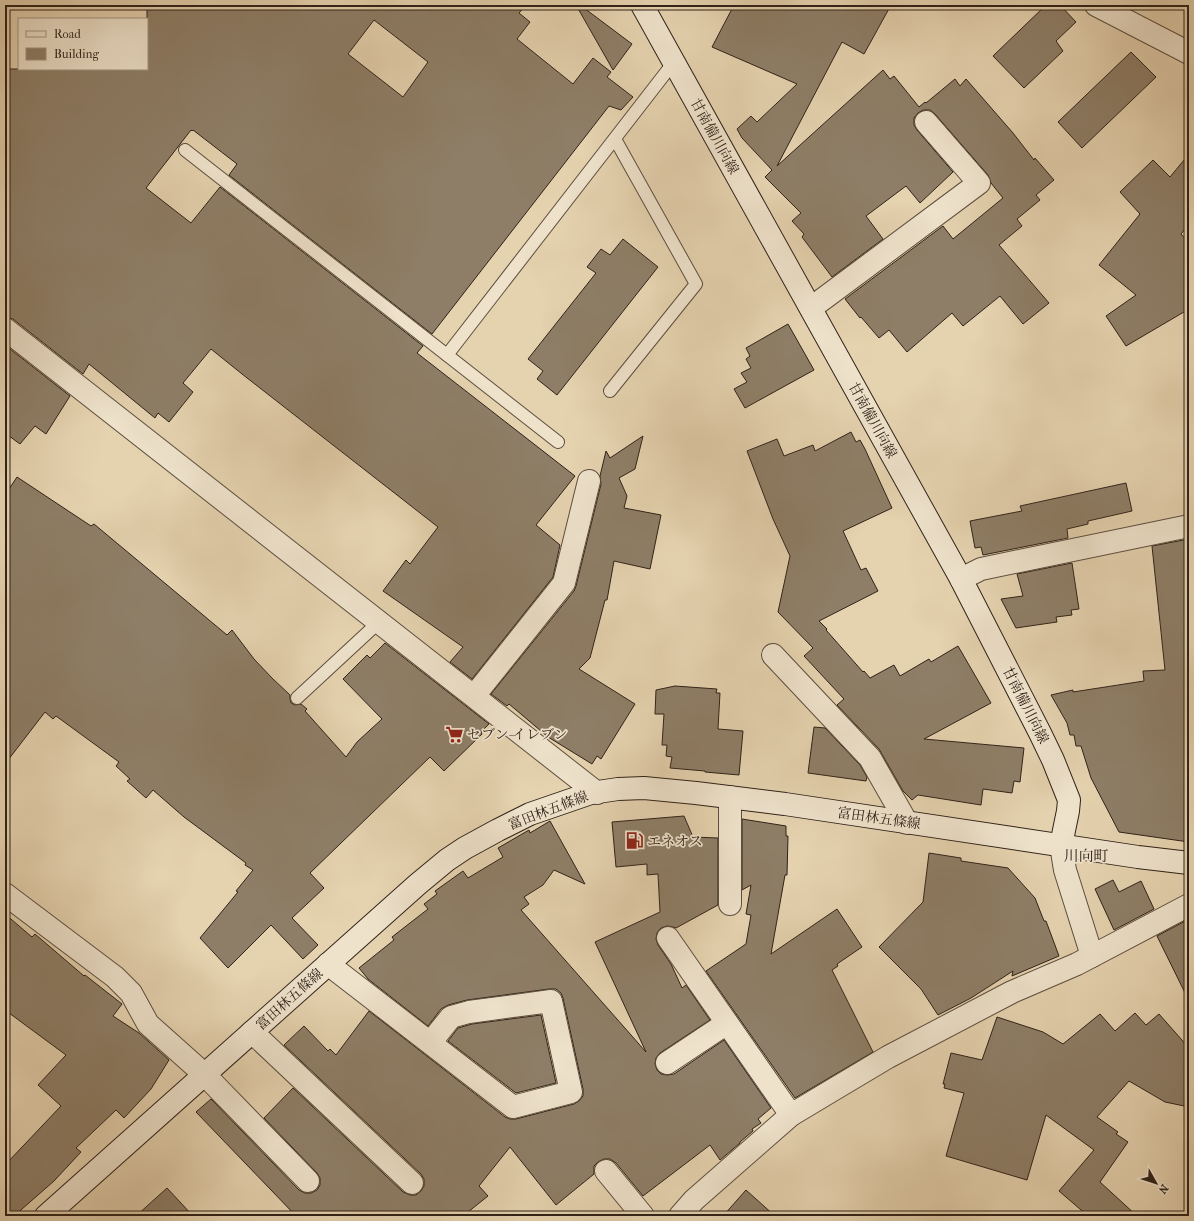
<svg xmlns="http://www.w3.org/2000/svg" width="1194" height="1221" viewBox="0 0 1194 1221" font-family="'IM FELL French Canon','Noto Serif JP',serif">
<rect width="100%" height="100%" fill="#e5d2af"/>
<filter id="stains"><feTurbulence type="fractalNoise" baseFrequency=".005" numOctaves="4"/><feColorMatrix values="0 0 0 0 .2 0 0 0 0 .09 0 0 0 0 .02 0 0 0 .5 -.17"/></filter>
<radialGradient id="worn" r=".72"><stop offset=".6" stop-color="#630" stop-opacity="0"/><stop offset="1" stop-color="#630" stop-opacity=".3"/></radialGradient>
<g fill="#8e7e67" stroke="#302219" fill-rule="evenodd">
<path d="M147 5H526L519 13 530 22 517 39 573 84 593 58 611 72 607 77 633 97 621 110 609 106 432 334 229 175 237 164 193 130 192 131 191 130 146 188 191 223 220 187 423 346 417 353 575 476 536 525 560 545 553 577 472 679 450 662 463 647 383 591 406 560 410 564 438 527 242 374 211 349 183 383 193 392 169 422 158 413 155 418 89 364 83 374 13 319 5 317V69H147ZM374 20 428 62 403 97 348 54Z"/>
<polygon points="576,5 580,5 632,44 613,70"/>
<polygon points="734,5 891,5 864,54 842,42 777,166 883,70 890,79 894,76 919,107 925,102 926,103 955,79 960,86 966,79 1013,133 1034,160 1035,158 1054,180 1036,195 1040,200 1017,219 1022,226 999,245 1049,303 1023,324 1000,296 963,326 952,313 907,352 889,330 879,338 861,317 860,318 845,299 943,226 953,239 1003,198 991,183 988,175 935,114 930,110 923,110 918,113 914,118 914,125 917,130 953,172 920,203 906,186 866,216 883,239 832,277 802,237 804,234 792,221 801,213 765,177 772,170 742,138 737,129 751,116 757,122 797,84 712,47"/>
<polygon points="1046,5 1060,5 1076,22 1056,41 1063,51 1024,88 993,56"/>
<polygon points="1131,52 1156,77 1082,148 1058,122"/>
<polygon points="1189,154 1189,224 1181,234 1189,243 1189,309 1126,346 1106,316 1136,295 1099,265 1140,214 1120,192 1153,160 1170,177"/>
<polygon points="623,239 658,267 557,395 537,379 543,371 528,359 596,273 587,267 601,249 610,255"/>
<polygon points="788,324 814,370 745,408 734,389 747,382 741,373 751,368 746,359 750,356 746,348"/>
<polygon points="5,345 70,396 46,434 35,426 20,444 5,433"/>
<polygon points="851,432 856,442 860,440 865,449 892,508 843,531 861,570 866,568 878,591 819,621 827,629 826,630 863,672 864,671 870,678 894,665 900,676 929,659 931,662 958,646 991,703 924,739 1024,748 1020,782 1014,781 1012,793 983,789 981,805 918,795 912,800 903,791 879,749 837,705 844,699 804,656 813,648 778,612 790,556 773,519 747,451 777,439 784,456 813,445 815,451"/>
<polygon points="643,436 635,469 619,478 627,496 624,508 661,515 650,569 614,561 607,600 605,600 590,658 579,669 635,704 601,759 597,756 592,764 548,737 509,704 507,706 491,694 574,591 576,586 601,484 600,476 606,451 610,458"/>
<polygon points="17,477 91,526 94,524 227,635 232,630 254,659 272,678 290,695 290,699 291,703 295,705 301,704 307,709 305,711 346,757 357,742 382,719 343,679 367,655 370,658 385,643 489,724 481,732 482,734 444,771 430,757 310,873 324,888 292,918 318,945 303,959 271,925 228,968 200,938 238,892 236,891 253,870 245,865 246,863 184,817 153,790 146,798 127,781 130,779 116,766 119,762 56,716 53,719 45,712 5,764 5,495"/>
<polygon points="1126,483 1132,511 1088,521 1088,524 1067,529 1068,538 983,555 981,547 975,548 970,521 1022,511 1020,506"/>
<polygon points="1189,539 1189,842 1119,832 1091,778 1081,746 1076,746 1074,735 1070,735 1067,723 1051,695 1073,690 1073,692 1144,681 1143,671 1165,670 1152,546"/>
<polygon points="1072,563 1079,609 1071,610 1072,615 1056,617 1057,622 1016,628 1001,599 1023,596 1017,574"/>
<polygon points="675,686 717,689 716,693 720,693 718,729 743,731 739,775 705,772 705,771 670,768 672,757 666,756 667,745 662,745 664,714 655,714 656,690"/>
<polygon points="814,727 825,728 860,765 867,777 866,781 808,773"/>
<polygon points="684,816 693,837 718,838 718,905 676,928 673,927 667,926 661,928 657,933 656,939 658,945 671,964 682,988 686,985 710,1020 660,1053 656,1058 655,1064 657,1070 661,1074 667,1075 674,1074 724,1040 771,1108 758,1119 761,1123 752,1129 753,1131 740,1142 740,1143 720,1160 710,1145 643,1196 616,1163 610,1159 604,1159 598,1162 594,1166 594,1174 556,1205 510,1147 479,1186 488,1196 463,1216 296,1216 196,1112 211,1099 299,1190 305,1193 311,1193 317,1190 320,1185 320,1178 317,1173 264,1118 293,1088 403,1192 410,1195 416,1195 421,1191 424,1186 424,1179 421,1174 284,1045 304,1026 328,1051 330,1049 336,1055 369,1011 505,1117 510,1119 516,1119 574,1104 579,1101 583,1096 583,1089 563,998 561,993 556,989 549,989 467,1000 448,1005 441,1009 428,1026 368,979 359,968 394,940 392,937 428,909 424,904 437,894 435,891 463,871 468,878 503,857 498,848 529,830 530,833 550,821 585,884 554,870 543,885 524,897 529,904 521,910 646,1052 595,942 660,912 658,874 647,875 647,864 616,867 612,822"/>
<polygon points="742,819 786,826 786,836 788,836 787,875 785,875 771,954 837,909 862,947 837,964 838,966 832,970 873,1052 795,1098 706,971 746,944 751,915 746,914 751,885 742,890"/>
<polygon points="929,853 961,858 961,861 1008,868 1035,898 1044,921 1046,921 1059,956 1012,976 1013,971 971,998 938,1015 921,989 879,947 923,902"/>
<polygon points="1113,880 1119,892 1141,881 1154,909 1114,930 1095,889"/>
<polygon points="5,914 32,937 35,934 84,976 85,975 122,1004 113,1016 139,1033 169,1060 151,1089 124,1118 116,1110 76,1148 81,1152 54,1181 14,1216 5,1216 5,1165 61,1106 38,1085 66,1055 5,1010"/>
<polygon points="1189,919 1189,1001 1157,936"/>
<polygon points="1135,1013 1146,1025 1159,1014 1189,1048 1189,1107 1165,1102 1129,1081 1097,1117 1118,1132 1116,1134 1128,1142 1100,1182 1137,1216 1088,1216 1059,1191 1094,1150 1046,1115 1027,1180 946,1156 964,1093 944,1088 945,1084 943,1084 951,1053 982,1060 997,1017 1043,1032 1063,1044 1100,1014 1115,1031"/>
<polygon points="541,1015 556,1083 516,1093 448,1041 458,1028 472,1024"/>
<polygon points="167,1188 193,1216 136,1216"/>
<polygon points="746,1190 775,1216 723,1216"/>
</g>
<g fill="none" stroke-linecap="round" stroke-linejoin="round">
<defs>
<g id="service">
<polyline points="185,150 558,442"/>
<polyline points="447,355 674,62"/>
<polyline points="610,391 696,284 615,139"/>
<polyline points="297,698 379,622"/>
</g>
<g id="minor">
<polyline points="811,308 979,183 926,122"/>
<polyline points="5,329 597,793"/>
<polyline points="961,579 981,569 1189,526"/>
<polyline points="773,655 870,758 907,823"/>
<polyline points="474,696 564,583 589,481"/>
<polyline points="730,797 730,904"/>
<polyline points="5,894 115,977 131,993 148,1024 204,1074 308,1181"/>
<polyline points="668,938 791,1115"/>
<polyline points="328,964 513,1107 571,1092 551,1001 469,1012 451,1017 430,1043"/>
<polyline points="252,1032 412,1183"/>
<polyline points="667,1063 727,1023"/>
<polyline points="606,1171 643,1216"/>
<polyline points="680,1216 694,1200 791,1115 826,1094 888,1057 1012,992 1077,964 1189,905"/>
</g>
<g id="tertiary">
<polyline points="1096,5 1189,53"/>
<polyline points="1061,845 1065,870 1092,956"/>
</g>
<g id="secondary">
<polyline points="642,5 961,579 1040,733 1053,760 1069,800 1068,811 1061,845"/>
<polyline points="46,1216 418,884 447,860 465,848 498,830 530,814 591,793 618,789 644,788 696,793 785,804 1138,857 1189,863"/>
</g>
</defs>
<use href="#service" stroke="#5d4e3e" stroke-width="14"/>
<use href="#minor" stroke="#5d4e3e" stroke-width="24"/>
<use href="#tertiary" stroke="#5d4e3e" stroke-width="24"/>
<use href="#secondary" stroke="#302219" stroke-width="24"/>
<use href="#service" stroke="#eee2cb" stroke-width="12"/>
<use href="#minor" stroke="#eee2cb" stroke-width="22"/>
<use href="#tertiary" stroke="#eee2cb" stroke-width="22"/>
<use href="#secondary" stroke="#eee2cb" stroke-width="22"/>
</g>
<defs>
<symbol id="supermarket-bare" viewBox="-9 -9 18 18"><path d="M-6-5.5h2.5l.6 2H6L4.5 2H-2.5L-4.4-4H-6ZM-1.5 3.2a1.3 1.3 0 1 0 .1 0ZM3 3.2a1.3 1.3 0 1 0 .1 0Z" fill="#8f2418" stroke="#eee2cb" stroke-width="2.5" paint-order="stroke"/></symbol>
<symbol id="fuel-bare" viewBox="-9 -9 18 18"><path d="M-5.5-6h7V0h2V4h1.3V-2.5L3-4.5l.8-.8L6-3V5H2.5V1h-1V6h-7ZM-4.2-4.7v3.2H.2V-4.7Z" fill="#8f2418" stroke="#eee2cb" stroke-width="2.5" paint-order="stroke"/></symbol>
</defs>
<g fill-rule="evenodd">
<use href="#supermarket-bare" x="442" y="722" width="25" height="25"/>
<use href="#fuel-bare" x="622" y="828" width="25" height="25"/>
</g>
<g text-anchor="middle" stroke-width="3.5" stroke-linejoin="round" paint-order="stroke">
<g font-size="14" fill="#302219" stroke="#eee2cb">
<text transform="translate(715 136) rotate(61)" y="5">甘南備川向線</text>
<text transform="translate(873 420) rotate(61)" y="5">甘南備川向線</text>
<text transform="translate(1026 705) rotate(63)" y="5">甘南備川向線</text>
<text transform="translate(548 810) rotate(-21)" y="5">富田林五條線</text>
<text transform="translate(879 818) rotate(8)" y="5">富田林五條線</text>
<text transform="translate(289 999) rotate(-42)" y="5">富田林五條線</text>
</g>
<g font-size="14" fill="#302219" stroke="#eee2cb" text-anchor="start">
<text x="467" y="739">セブン-イレブン</text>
<text x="647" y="846">エネオス</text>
</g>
<g font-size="15" fill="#302219" stroke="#eee2cb">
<text x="1086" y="861">川向町</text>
</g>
</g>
<rect width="1194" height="1221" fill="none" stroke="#e5d2af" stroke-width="20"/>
<rect x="6" y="6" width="1182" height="1209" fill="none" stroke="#302219" stroke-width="2"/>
<rect x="10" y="10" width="1174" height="1201" fill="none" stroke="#302219"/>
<rect x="18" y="18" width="130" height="52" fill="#eee2cb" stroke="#a29584"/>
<rect x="26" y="31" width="20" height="6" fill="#eee2cb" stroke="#a29584"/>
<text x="54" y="38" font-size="12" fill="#302219">Road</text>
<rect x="26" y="48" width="20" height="12" fill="#8e7e67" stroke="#a29584"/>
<text x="54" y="58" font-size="12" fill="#302219">Building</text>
<g transform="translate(1156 1183) rotate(129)" stroke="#eee2cb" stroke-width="3" paint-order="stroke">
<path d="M0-3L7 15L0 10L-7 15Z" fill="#302219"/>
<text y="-6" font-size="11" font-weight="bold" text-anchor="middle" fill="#302219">N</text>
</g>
<rect width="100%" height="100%" filter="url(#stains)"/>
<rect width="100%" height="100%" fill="url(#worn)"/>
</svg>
